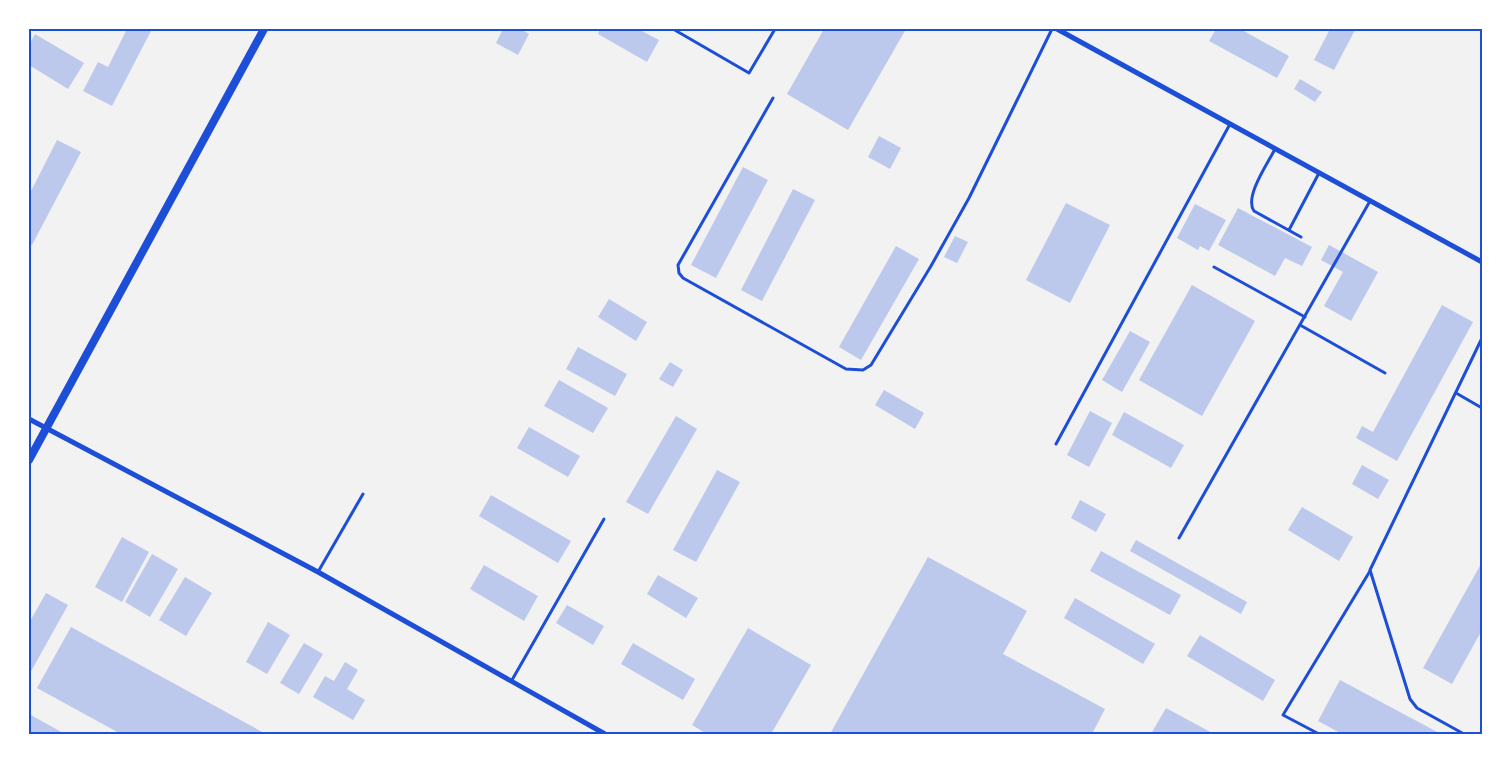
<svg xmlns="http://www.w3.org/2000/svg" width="1511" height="763" viewBox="0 0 1511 763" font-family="Overpass,sans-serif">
<rect width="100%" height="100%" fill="#f2f2f2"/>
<g fill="#bdc9ec">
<polygon points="127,29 152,29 112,106 83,91 98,62 108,67"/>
<polygon points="503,29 520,29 529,34 518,55 496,43"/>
<polygon points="600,29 638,29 659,40 647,62 598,34"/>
<polygon points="824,29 906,29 848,130 787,94"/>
<polygon points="1216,29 1240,29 1289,56 1277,78 1209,41"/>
<polygon points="1330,29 1355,30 1334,70 1314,60"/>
<polygon points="35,34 84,63 68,89 29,65 29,45"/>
<polygon points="1300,79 1322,92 1315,102 1294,89"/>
<polygon points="879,136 901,148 890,169 868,157"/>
<polygon points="57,140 81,152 32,245 29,243 29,195"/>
<polygon points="743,167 768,180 716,278 691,265"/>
<polygon points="793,189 815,200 762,301 741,290"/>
<polygon points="1066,203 1110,225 1070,303 1026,280"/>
<polygon points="1195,204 1226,220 1209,251 1200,246 1198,250 1177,238"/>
<polygon points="1238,208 1312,247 1302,266 1285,258 1275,276 1218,245"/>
<polygon points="955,236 968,242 957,263 944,257"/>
<polygon points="1329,245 1378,272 1351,321 1324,306 1343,272 1321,260"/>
<polygon points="896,246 919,259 861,360 839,347"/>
<polygon points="1192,285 1255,321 1202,416 1139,380"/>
<polygon points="609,299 647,322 636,341 598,317"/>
<polygon points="1442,305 1473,322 1397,461 1356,438 1362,426 1373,432"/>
<polygon points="1130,331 1150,342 1122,392 1102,380"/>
<polygon points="578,347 627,374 615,396 566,369"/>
<polygon points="670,362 683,370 673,387 659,379"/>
<polygon points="559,380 608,408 593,433 544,406"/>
<polygon points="884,390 924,413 915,429 875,405"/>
<polygon points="1090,411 1112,423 1089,467 1067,455"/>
<polygon points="1124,412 1184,445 1171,468 1112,435"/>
<polygon points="676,416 697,429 648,514 626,502"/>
<polygon points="529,427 580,456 568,477 517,448"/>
<polygon points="1362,465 1389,480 1378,499 1352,484"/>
<polygon points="717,470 740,482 696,562 673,550"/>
<polygon points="491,495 571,541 558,563 479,516"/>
<polygon points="1080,500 1106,514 1096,532 1071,518"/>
<polygon points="1302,507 1353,537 1339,561 1288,530"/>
<polygon points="122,537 149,552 122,602 95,587"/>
<polygon points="1136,540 1247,602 1241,614 1130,551"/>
<polygon points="1101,551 1181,595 1170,615 1090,571"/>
<polygon points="152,554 178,569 150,617 125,602"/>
<polygon points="928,557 1027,611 1003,654 1105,709 1092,734 830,734"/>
<polygon points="1482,562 1482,630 1452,684 1423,668"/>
<polygon points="484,565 538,596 524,621 470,589"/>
<polygon points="658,575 698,598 686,618 647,594"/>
<polygon points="185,577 212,593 186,636 159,620"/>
<polygon points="46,593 68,605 29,675 29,623"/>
<polygon points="1075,598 1155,644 1143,664 1064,618"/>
<polygon points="567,605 604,626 593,645 556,623"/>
<polygon points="268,622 290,635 267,674 246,662"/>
<polygon points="71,627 266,734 121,734 37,688"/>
<polygon points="748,628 811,665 771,734 707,734 692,725"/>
<polygon points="1200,635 1275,680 1263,701 1187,656"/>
<polygon points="304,643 323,654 299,694 280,683"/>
<polygon points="633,643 695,679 683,700 621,664"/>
<polygon points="345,662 358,670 347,689 365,700 353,720 313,697 325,676 334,681"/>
<polygon points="1340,680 1441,734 1342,734 1318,721"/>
<polygon points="1166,708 1214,734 1151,734"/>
<polygon points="29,714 65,734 29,734"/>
</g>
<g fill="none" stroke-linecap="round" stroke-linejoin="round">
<g stroke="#1d4ed8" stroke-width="3">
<polyline points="673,29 749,73 775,29"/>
<polyline points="773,98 678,265 679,273 683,278 846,369 863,370 871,365 931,266 969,198 1052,29"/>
<path d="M1275 149C1268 163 1244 197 1254 211L1301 237"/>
<polyline points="1289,230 1319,173"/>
<polyline points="1214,267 1305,317"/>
<polyline points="1300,325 1385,373"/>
<polyline points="1456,393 1482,408"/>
<polyline points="1056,444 1230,124"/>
<polyline points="1179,538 1370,201"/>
<polyline points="318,572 363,494"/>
<polyline points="512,680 604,519"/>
<polyline points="1319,734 1283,715 1370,571"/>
<polyline points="1464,734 1417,708 1410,699 1370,570 1482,338"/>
</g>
<g stroke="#1d4ed8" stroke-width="5">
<polyline points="1057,29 1482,262"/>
<polyline points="29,419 318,572 605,734"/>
</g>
<polyline stroke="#1d4ed8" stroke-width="8" points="29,460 264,29"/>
</g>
<rect width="1511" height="763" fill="none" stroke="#ffffff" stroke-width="60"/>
<rect x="30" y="30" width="1451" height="703" fill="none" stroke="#1d4ed8" stroke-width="2"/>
</svg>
